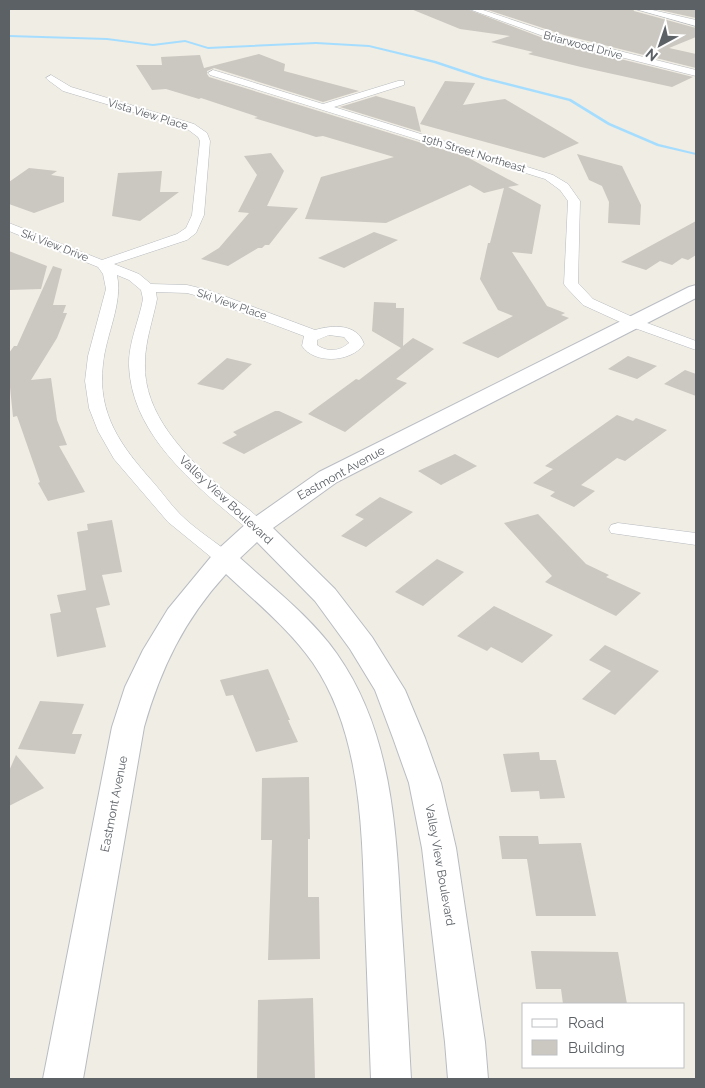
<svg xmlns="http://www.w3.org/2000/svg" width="705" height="1088" viewBox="0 0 705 1088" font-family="Raleway,sans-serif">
<rect width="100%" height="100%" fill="#f0ede4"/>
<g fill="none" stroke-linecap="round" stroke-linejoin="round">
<polygon fill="#a5ddff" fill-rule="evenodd" points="9,35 107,38 153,44 185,40 208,47 316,42 369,45 436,61 484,77 571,99 610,123 659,144 696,153 696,155 657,146 608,125 569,101 482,79 434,63 369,47 316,44 208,49 185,42 153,46 107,40 9,37"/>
</g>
<g fill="#cbc7c1">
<polygon points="411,9 467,9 556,43 693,77 672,87 581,67 528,54 533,52 491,42 510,36 460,29"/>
<polygon points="485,9 633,9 634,11 696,28 696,37 669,48 696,54 696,68 564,35"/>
<polygon points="655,9 696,9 696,18"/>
<polygon points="259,54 285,64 284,71 359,91 323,102 214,68 207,71 207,74 209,77 467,157 519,185 508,187 541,205 532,254 512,252 547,306 565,313 561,315 569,318 498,358 462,343 513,316 498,310 480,279 488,243 490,243 504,188 484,193 470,185 386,223 305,219 321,177 394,157 323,136 316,137 307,134 254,118 258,117 201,98 199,99 166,89 152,90 136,65 162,65 161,57 200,55 204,68"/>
<polygon points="445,81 475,83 463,105 505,99 579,143 544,158 420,124"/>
<polygon points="376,96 415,107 421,132 340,107"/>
<polygon points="271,153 284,171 267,206 298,208 269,245 265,245 262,248 258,248 228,266 201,259 219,248 249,213 238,212 257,175 244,156"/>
<polygon points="577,154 622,166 641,205 640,225 608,223 609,202 602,186 589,180"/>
<polygon points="29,168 57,171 51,175 64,177 64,202 34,213 9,204 9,182"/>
<polygon points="162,171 160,192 179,192 140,221 112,216 118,173"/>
<polygon points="696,221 696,255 688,260 682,258 672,265 660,261 646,270 621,262"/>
<polygon points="374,232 398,240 344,268 318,258"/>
<polygon points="9,251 47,266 41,289 9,290"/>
<polygon points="53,266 62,269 53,305 66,305 63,313 67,313 57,338 31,380 51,378 57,420 67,445 59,446 85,492 48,501 38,483 40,482 17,416 13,417 9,377 9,353 14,346 17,346"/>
<polygon points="374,302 396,303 396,308 404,308 403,346 413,338 434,349 396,379 407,383 345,432 308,414 356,379 359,380 401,348 372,331"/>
<polygon points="628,356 657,366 637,379 608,369"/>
<polygon points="227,358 252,364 223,390 197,384"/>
<polygon points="685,370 696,374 696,396 664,384"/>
<polygon points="275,411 279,411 303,422 244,454 222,443 237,435 233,432"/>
<polygon points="617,415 633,421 636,418 667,430 625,461 617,458 581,485 595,491 574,507 550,496 555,492 533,483 553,469 545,466"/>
<polygon points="455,454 477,466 441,485 418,471"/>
<polygon points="380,497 413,512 366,547 341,536 364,519 355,515"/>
<polygon points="538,514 586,564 609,575 606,577 641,593 616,616 545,582 552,576 504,523"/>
<polygon points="112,520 122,572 102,575 110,605 96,608 106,647 57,657 50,614 61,612 57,595 86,590 77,532 88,530 87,524"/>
<polygon points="437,559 464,572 423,606 395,592"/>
<polygon points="494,606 553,635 522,663 491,647 487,651 457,636"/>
<polygon points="605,645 659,671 615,715 582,699 611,671 589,660"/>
<polygon points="268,669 290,720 288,720 298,742 256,752 233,695 226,696 220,680"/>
<polygon points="40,701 84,704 72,734 82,734 75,754 18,749"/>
<polygon points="539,752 540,760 556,760 565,798 540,799 539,791 511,792 503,754"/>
<polygon points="16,755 44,788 9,806 9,771"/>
<polygon points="309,777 310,839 308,839 308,897 319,897 320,959 268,960 272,840 261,840 262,778"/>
<polygon points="499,836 538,836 539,844 581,843 596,916 536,916 527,859 502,859"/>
<polygon points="531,951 618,952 627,1004 563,1004 561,989 536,989"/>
<polygon points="313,998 315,1079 257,1079 258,1000"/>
</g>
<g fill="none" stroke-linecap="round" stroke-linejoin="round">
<defs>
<g id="street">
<polygon points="469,9 480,9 563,37 696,70 696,76 557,41"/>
<polygon points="635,9 648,9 696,20 696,26"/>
<polygon points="213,70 323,104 398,81 404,81 404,85 334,107 553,175 568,184 580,201 578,283 593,299 639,320 696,341 696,350 629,326 583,305 566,287 564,284 568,201 560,190 545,179 210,75 208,73"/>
<path d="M51 75 71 87 194 124 207 133 210 141 204 215 196 233 187 240 114 264 139 274 151 284 187 285 208 290 315 330C332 325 357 323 364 344 352 362 315 365 302 346L304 336 198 296 187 293 156 292 157 299C153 320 145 341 145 363 143 414 185 455 220 487 234 500 255 511 266 527L264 531 257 533 250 531C200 489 132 438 129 366 128 344 139 321 143 299L141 290 129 280 117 275C123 304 106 334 103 364 97 414 121 446 153 482 162 492 170 504 180 514 195 529 214 541 231 554L234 558 231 562 224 564 217 562 168 522 114 459 98 431 89 408 85 381 88 356 106 289 103 274 98 267 9 231V223L102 260 177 234 186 228 192 215 200 141 198 137 186 128 63 91 48 80 46 78ZM329 335 344 337 349 343C339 352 327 352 317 345V340Z"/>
<polygon points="618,523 696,533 696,545 611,533 609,529 611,525"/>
</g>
<path id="secondary" d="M696 285V298L337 482 273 528 335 589 372 637 405 690 425 738 441 783 456 848 485 1042 488 1079H448L445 1042 422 848 409 783 393 738 375 690 350 649 315 601 257 542 240 558C273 588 311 617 337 654 391 731 396 825 401 916 405 970 408 1025 411 1079H371C369 1026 367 973 365 920 362 836 363 736 313 663 289 629 256 602 226 574 184 620 161 668 144 727L83 1079H43L112 727 125 687 143 650 168 609 215 552 248 522 319 472 689 287Z"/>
</defs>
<use href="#street" stroke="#b7bbbf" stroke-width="1"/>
<use href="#secondary" stroke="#b8bcc2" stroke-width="2"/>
<use href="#street" fill="#fff" fill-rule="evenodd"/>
<use href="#secondary" fill="#fff" fill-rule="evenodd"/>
</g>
<g text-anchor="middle" stroke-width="4" stroke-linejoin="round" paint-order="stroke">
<g font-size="11" fill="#5c6166" stroke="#fff">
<text transform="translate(583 45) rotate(15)" y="4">Briarwood Drive</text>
<text transform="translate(148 114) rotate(17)" y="4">Vista View Place</text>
<text transform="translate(474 153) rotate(17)" y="4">19th Street Northeast</text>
<text transform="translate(55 245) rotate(21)" y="4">Ski View Drive</text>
<text transform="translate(232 304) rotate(19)" y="4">Ski View Place</text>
</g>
<g font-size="12" fill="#5c6166" stroke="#fff">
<text transform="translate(341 473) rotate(-29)" y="4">Eastmont Avenue</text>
<text transform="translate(226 500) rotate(43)" y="4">Valley View Boulevard</text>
<text transform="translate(114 804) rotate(-79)" y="4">Eastmont Avenue</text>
<text transform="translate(440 865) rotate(80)" y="4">Valley View Boulevard</text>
</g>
</g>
<rect width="705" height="1088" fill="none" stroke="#5c6166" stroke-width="20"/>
<rect x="522" y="1003" width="162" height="65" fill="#ffffff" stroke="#bec0c2"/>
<rect x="532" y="1019" width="25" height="8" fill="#ffffff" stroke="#bec0c2"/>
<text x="568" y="1028" font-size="15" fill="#5c6166">Road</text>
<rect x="532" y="1040" width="25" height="15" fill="#cbc7c1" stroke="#bec0c2"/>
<text x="568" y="1053" font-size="15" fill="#5c6166">Building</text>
<g transform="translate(660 45) rotate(220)" stroke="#ffffff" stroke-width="4" paint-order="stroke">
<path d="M0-4L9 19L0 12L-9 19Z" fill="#5c6166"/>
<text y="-8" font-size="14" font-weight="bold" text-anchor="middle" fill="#5c6166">N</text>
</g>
</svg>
